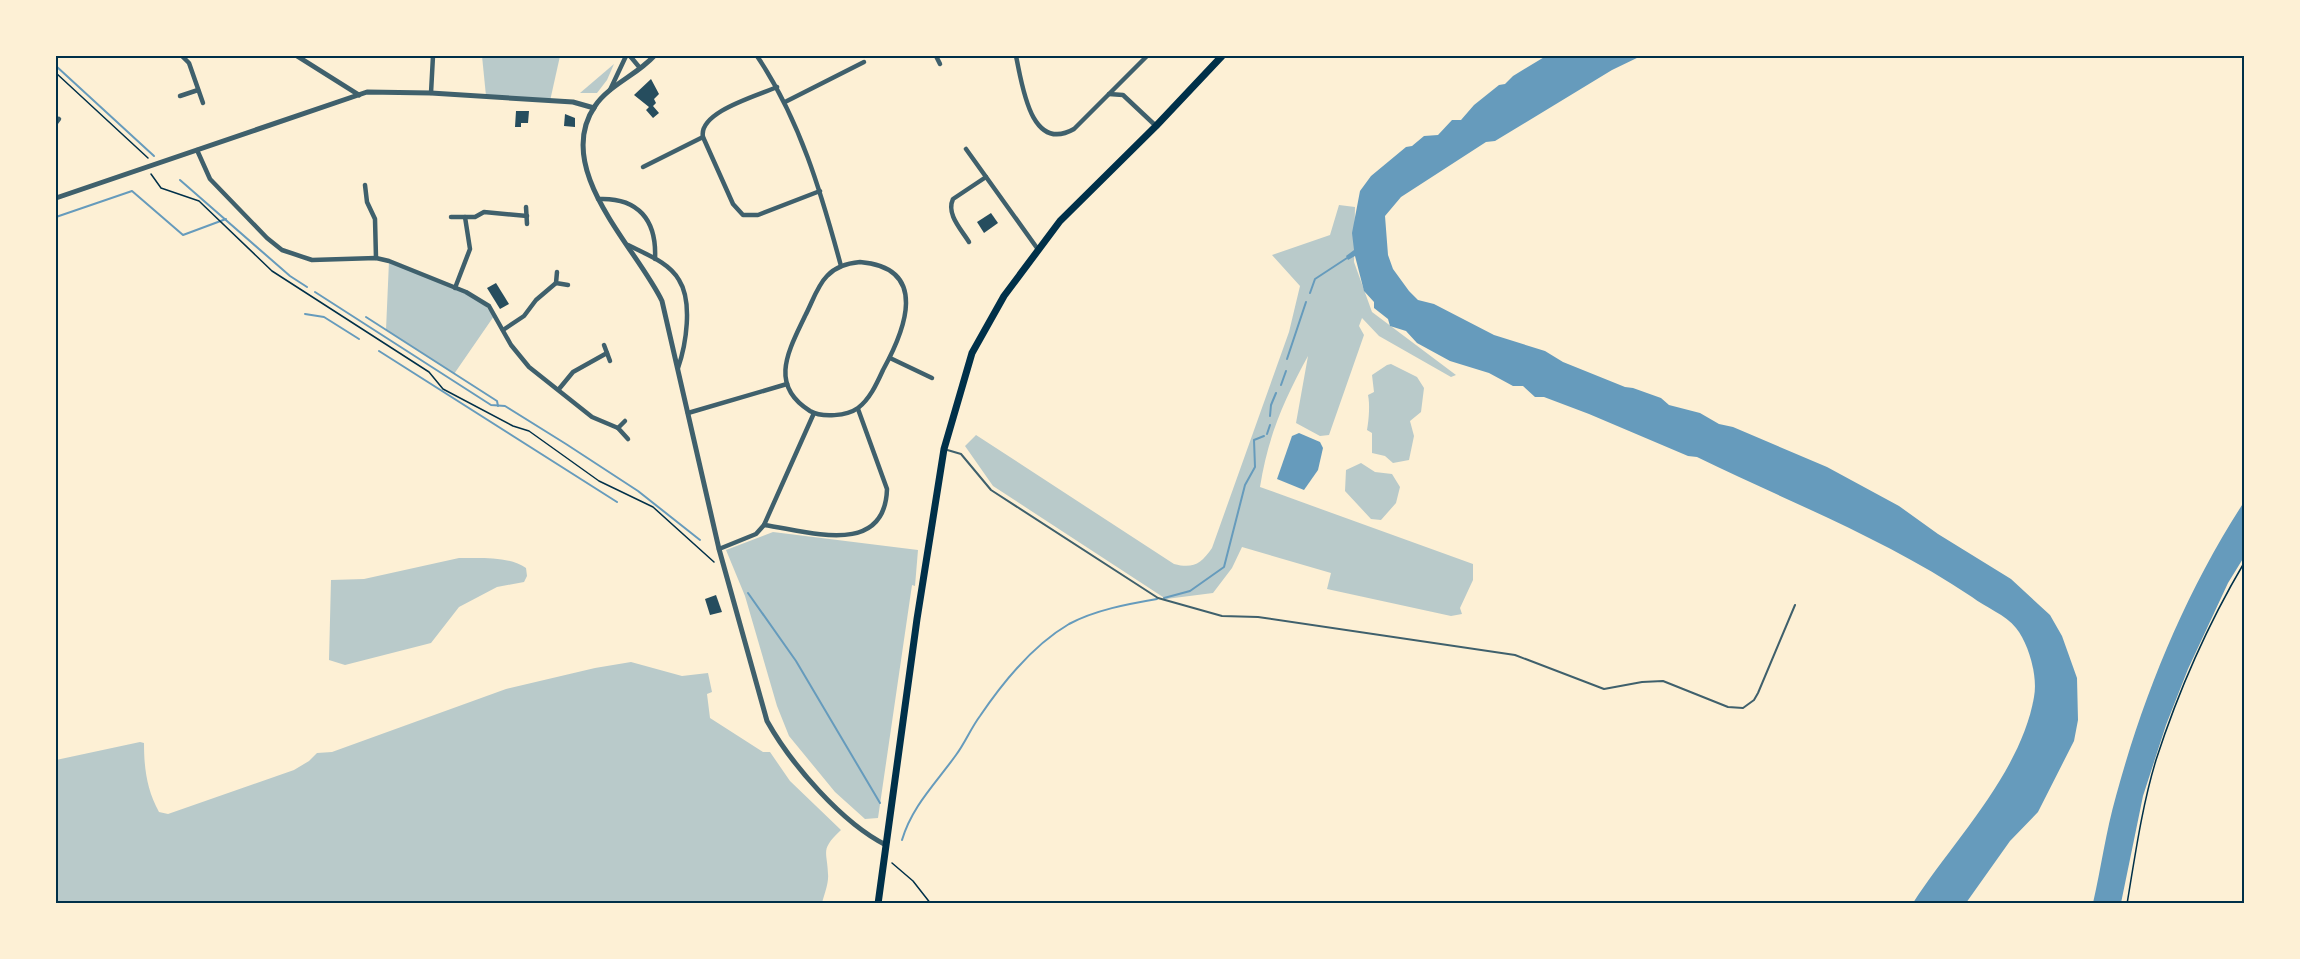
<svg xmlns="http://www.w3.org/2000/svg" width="2300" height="959" viewBox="0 0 2300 959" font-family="'Source Sans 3',sans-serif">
<rect width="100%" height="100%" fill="#fdf0d5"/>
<g fill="#b9caca">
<polygon points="482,56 560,56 550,101 486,96"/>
<polygon points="614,64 607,80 597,93 580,93"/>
<path d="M1339 205 1355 207 1354 262 1372 312 1456 375 1451 377 1379 336 1362 318 1359 326 1364 335 1329 435 1320 436 1296 423 1308 356C1284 400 1268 436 1260 487L1473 564V580L1460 608 1462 614 1451 616 1327 589 1331 573 1242 547 1232 568 1213 593 1166 599 993 486 965 446 976 435 1174 564C1193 569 1201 564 1212 548L1289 332 1300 286 1272 255 1330 235Z"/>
<path d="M389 261C417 272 480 291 494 316L454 374 386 330Z"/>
<path d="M1391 364 1417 377 1424 388 1421 412 1410 421 1414 436 1409 460 1393 463 1385 456 1372 453V433L1367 430C1369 419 1370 404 1368 395L1374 392 1372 375 1387 365Z"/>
<polygon points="1361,463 1375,472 1392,474 1400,487 1396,503 1381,520 1371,519 1345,491 1346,470"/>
<polygon points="773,532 918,550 915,586 912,585 878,818 865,819 835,792 789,736 777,706 745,596 726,550"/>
<path d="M459 558C479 558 509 556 526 568L527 576 524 582 497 587 459 607 431 643 345 665 329 660 331 580 364 579Z"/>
<path d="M631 662 682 676 708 673 712 692 707 694 710 718 763 752H770L790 781 841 830C820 850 827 850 828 874 829 883 824 895 822 903H56V760L140 742 144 743C144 769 147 790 159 812L168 814 294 770 309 761 317 753 332 752 506 689 595 668Z"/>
</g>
<g fill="#669bbc">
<path d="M1546 56H1641L1612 70 1495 141 1486 142 1401 197 1385 216 1388 255 1393 269 1409 291 1418 300 1434 304 1494 335 1545 351 1563 362 1625 387 1633 388 1661 398 1669 405 1700 413 1719 424 1733 427 1827 467 1899 506 1938 534 2011 579 2050 615 2062 636 2077 678 2078 720 2074 741 2038 812 2010 841 1966 903H1913C1953 841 2021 773 2034 697 2038 677 2029 644 2016 628 2006 615 1985 607 1972 597 1884 538 1791 503 1697 457L1688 456 1589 414 1544 397H1535L1523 386H1513L1489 373 1450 361 1417 343 1406 331 1390 326 1388 319 1374 308V302L1364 291 1355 256 1348 260 1346 256 1354 250 1352 233 1360 191 1371 176 1406 147 1412 146 1424 136 1438 135 1452 120H1461L1474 105 1499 85 1505 84 1513 76Z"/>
<polygon points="1299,433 1320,442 1323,448 1318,470 1304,490 1277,479 1292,436"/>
<path d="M2244 502V557L2228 583 2188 669 2166 725 2143 796 2121 903H2093C2101 868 2106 831 2116 796 2144 693 2186 591 2244 502Z"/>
</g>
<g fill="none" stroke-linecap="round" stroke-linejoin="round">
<g stroke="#669bbc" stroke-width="2">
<polyline points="56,66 154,156"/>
<polyline points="180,180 290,276 307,287"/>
<polyline points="56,217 132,191 183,235 226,219"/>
<polyline points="315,292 491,405 505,406 566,444 638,491 700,540"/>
<polyline points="1310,293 1315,279 1347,258"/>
<polyline points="305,314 324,317 359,339"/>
<polyline points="366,317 497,401 498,406"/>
<polyline points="379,351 617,502"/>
<polyline points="1287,359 1306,302"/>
<polyline points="1281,385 1286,371"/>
<polyline points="1270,416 1271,405 1276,393"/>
<polyline points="1267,434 1270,425"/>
<polyline points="748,593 796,661 880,803"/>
<polyline points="1164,598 1190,591 1224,567 1245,485 1255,467 1254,440 1264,436"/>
<path d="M902 840C912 806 936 783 956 755 965 743 971 728 980 716 1003 682 1033 645 1069 624 1095 610 1128 604 1157 599"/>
</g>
</g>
<g fill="#264d5e">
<polygon points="651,79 659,94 654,99 656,103 653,106 659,113 653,118 646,110 649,107 634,95"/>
<polygon points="516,111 529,111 528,123 521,123 521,127 515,127"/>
<polygon points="565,114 575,118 575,127 564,126"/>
<polygon points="991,213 998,223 984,233 977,222"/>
<polygon points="496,283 509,304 500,309 487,288"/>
<polygon points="716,595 722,612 710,615 705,599"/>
</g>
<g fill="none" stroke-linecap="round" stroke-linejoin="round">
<g stroke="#003049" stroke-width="1.5">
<polyline points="56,73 148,158"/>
<polyline points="151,174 161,188 199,201 272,271 429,372 443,389 513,426 529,431 599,481 653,507 714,562"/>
<polyline points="892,863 913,881 931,904"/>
<path d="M2127 904C2135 856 2142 806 2156 760 2178 692 2208 624 2244 563"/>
</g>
<polyline stroke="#3f606c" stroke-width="2" points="944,449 961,454 991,490 1158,598 1222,616 1258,617 1515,655 1604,689 1642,682 1663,681 1728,707 1743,708 1754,700 1758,693 1795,605"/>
<g stroke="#3f606c" stroke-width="4.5">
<polyline points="182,56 189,63 203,103"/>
<polyline points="630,56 640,68"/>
<path d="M757 56C800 120 821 192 841 266"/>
<polyline points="936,56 940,64"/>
<path d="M1016 56C1022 83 1030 154 1074 129L1147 56"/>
<path d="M777 87C757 96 698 112 703 137L733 204 743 215H758L820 191"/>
<polyline points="610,90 626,56"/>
<polyline points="431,93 433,56"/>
<polyline points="1109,94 1123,95 1156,126"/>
<polyline points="180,96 198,90"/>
<polyline points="785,102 864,62"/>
<polyline points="56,123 59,119"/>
<polyline points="966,149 1037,248"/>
<polyline points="197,150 210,179 267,238 282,250 312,260 376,258 389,261 466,292 489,306 511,345 529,367 592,417 618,428"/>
<polyline points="643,167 703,137"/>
<polyline points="365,185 367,202 375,219 376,258"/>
<path d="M598 199C638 197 657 220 655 259"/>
<polyline points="526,207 527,224"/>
<polyline points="451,217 475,217 484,212 527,216"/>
<path d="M969 242C961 229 946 214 953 199L986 177"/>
<path d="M628 245C645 254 669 262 679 280 693 302 686 345 678 368"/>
<path d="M860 262C930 268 905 330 883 370 877 383 870 399 858 408 847 416 822 418 810 411 768 385 789 350 805 316 812 303 817 286 827 276 836 266 848 263 860 262Z"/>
<polyline points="557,272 556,283 568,285"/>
<polyline points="455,288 470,249 465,217"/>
<polyline points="503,330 524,316 536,300 556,283"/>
<polyline points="604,345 610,361"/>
<polyline points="890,358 932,378"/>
<polyline points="559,389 573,372 607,353"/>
<polyline points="688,413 787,384"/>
<polyline points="625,421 618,428 628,439"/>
<path d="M764 525C808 531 885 558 887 489L858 409"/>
<polyline points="719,549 756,534 764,525 814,413"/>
</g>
<g stroke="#3f606c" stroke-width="5">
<polyline points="297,56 359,95"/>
<path d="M654 56C637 75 609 85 595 106 552 169 636 247 662 301L719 549 767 721C791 764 842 823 886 845"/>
<polyline points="56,198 367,92 431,93 573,102 594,108"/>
</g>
<polyline stroke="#003049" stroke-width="7" points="878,904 917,619 944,449 972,353 1004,296 1060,221 1156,126 1222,56"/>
</g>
<rect width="2300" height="959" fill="none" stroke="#fdf0d5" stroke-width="114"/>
<rect x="57" y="57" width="2186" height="845" fill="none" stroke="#003049" stroke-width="2"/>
</svg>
